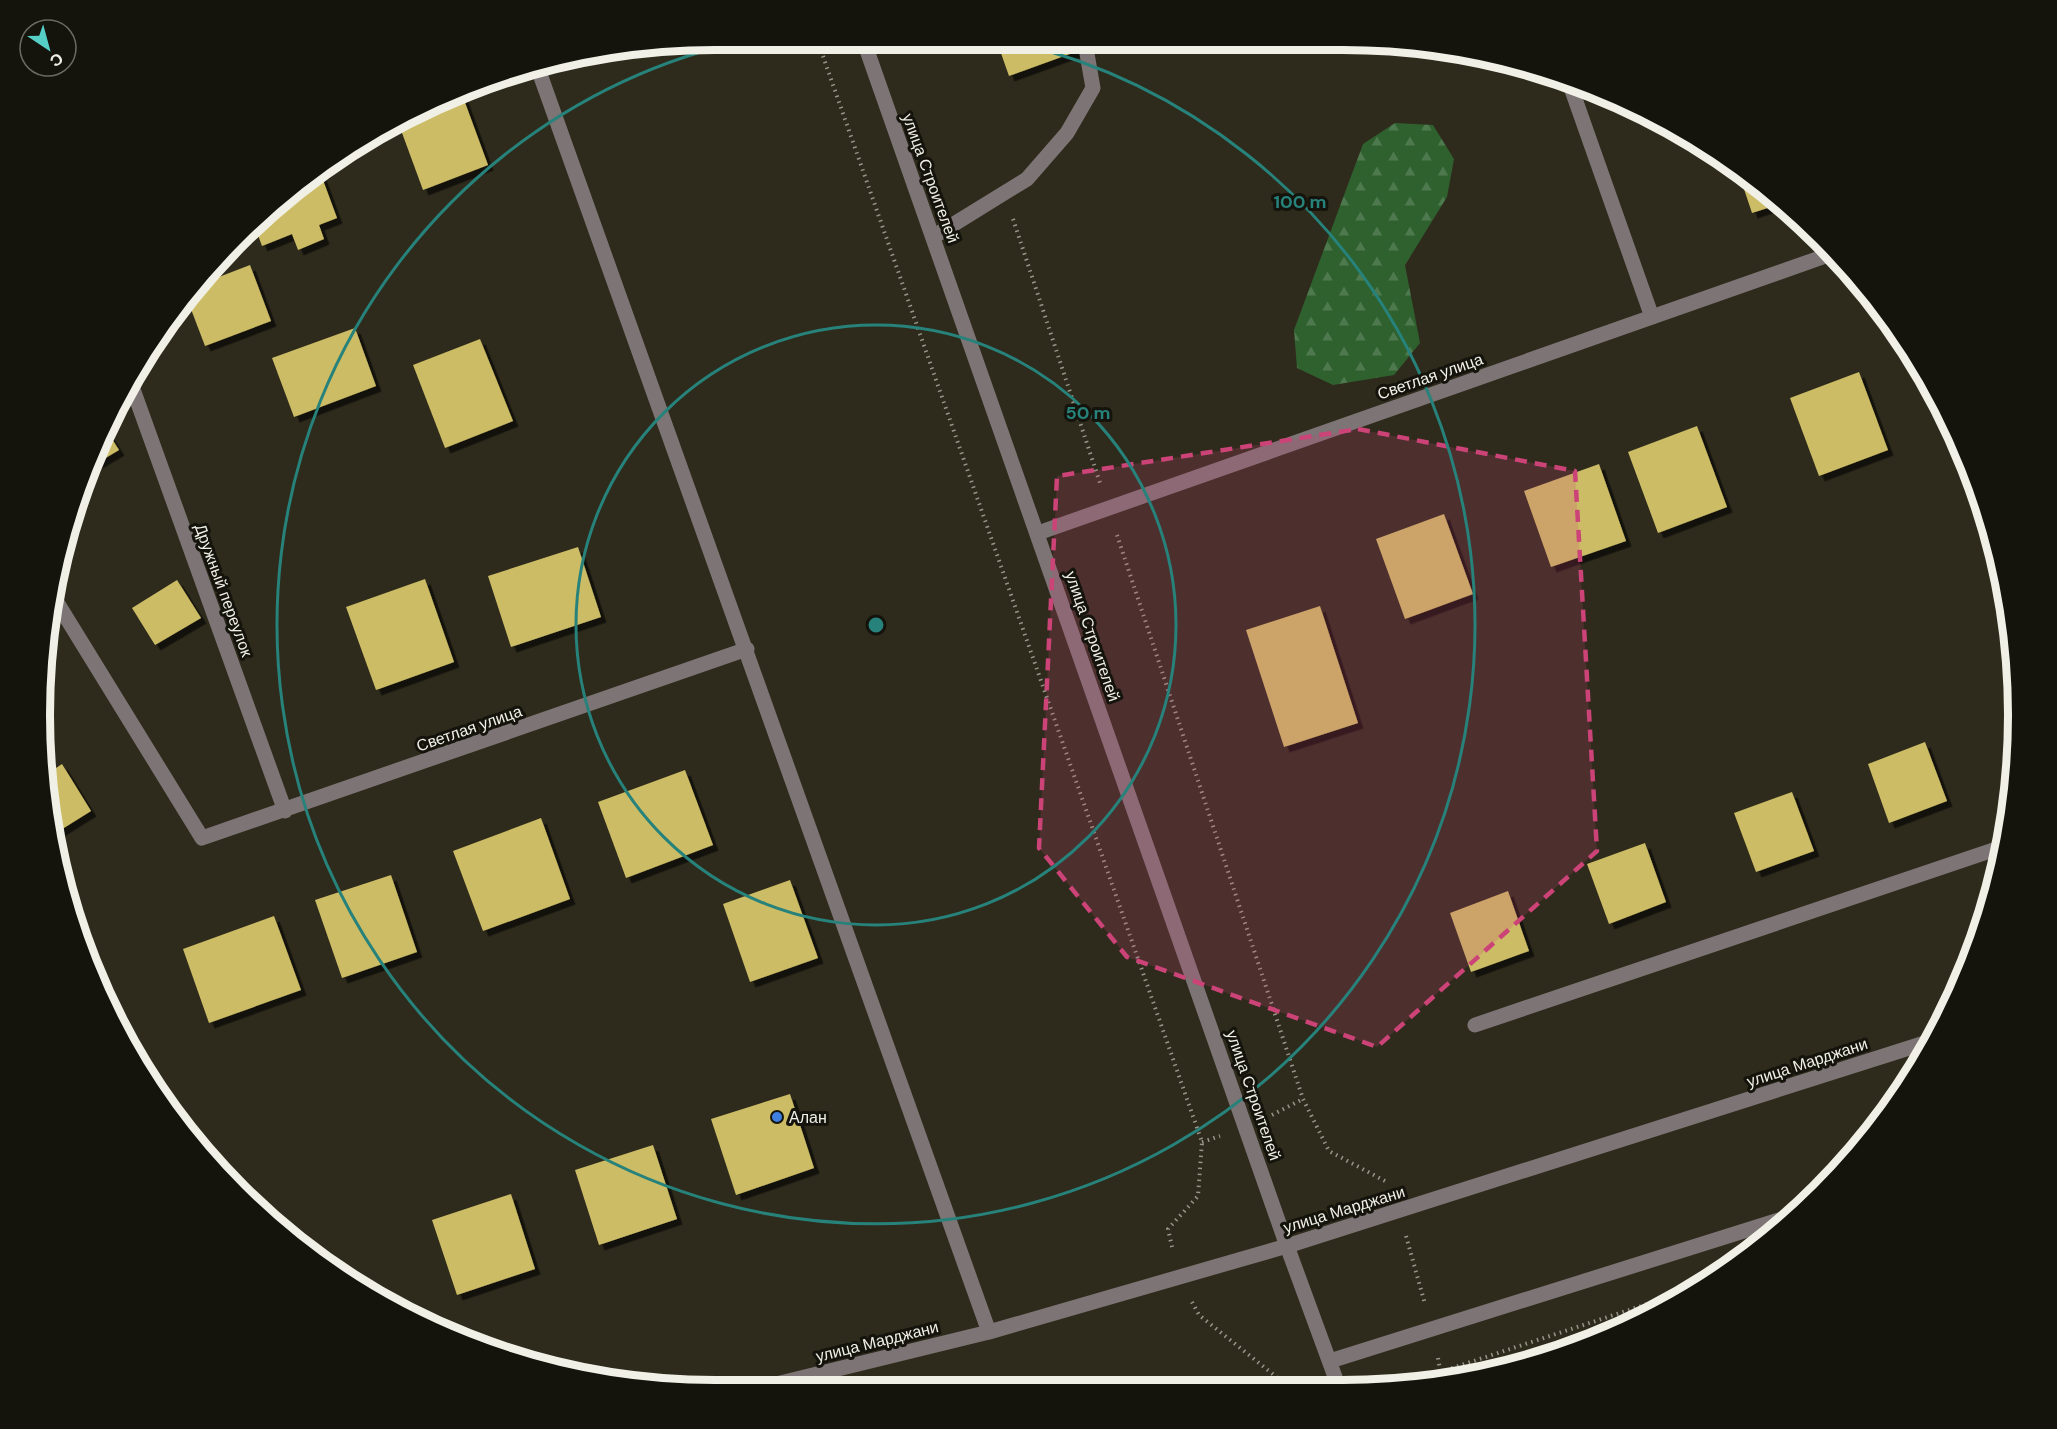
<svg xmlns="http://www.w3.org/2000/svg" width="2057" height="1429" viewBox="0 0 2057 1429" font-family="'DM Sans',sans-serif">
<defs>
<pattern id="forest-firs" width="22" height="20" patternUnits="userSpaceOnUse" patternTransform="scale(1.5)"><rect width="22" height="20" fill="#2f612f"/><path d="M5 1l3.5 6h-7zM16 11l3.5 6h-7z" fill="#4e784d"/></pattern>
<filter id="shadow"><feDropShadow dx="5.5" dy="5.5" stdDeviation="0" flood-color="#0009"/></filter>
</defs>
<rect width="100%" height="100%" fill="#2e2b1c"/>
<polygon fill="url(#forest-firs)" points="1395,123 1433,125 1454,159 1447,197 1405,265 1420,343 1394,375 1333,385 1297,368 1294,330 1363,144"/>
<g fill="#ccbc66" filter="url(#shadow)">
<polygon points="996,39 1111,39 1009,76"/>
<polygon points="460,89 488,165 423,190 398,122"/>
<polygon points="1737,168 1754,179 1780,204 1752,213"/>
<polygon points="320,172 337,218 319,225 324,239 298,250 292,234 262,246 255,227"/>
<polygon points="250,265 271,321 205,346 186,296 193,287"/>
<polygon points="355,328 376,386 294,417 272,358"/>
<polygon points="480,339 513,421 445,448 413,365"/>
<polygon points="1859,372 1888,450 1819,476 1790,398"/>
<polygon points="1697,426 1727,507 1658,533 1628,452"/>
<polygon points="105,428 119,450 87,469 91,456"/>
<polygon points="1599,464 1626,541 1551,567 1524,491"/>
<polygon points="1444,514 1473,594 1405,619 1376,539"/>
<polygon points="578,547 601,617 511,647 488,576"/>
<polygon points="425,579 454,662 376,690 346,607"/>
<polygon points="177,580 201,618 155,645 132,608"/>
<polygon points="1320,606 1358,723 1284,747 1246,630"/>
<polygon points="1925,742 1947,801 1889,823 1868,764"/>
<polygon points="45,756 53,770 62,764 91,811 51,836 45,803"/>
<polygon points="685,770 713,845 626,878 598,802"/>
<polygon points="1792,792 1814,851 1756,872 1734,813"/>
<polygon points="541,818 570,899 483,931 453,851"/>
<polygon points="1645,843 1666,902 1609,924 1587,864"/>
<polygon points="391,875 417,952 342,978 315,900"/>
<polygon points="790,880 818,958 750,982 723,904"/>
<polygon points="1508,891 1529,951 1471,972 1450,913"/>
<polygon points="274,916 301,990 209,1023 183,949"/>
<polygon points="790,1094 814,1168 736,1195 711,1119"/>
<polygon points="653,1145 677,1219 599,1245 575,1170"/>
<polygon points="511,1194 535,1269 457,1295 432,1220"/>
</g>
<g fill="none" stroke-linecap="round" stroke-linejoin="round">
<g stroke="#979589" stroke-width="4" stroke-dasharray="1.5 4.5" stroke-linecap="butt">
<polyline points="817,39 1202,1142 1198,1196 1168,1229 1173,1251"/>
<polyline points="1013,219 1100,483"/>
<polyline points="1117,535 1303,1099 1329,1151 1385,1181 1387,1184"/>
<polyline points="1272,1115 1303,1099"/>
<polyline points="1202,1142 1220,1136"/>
<polyline points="1406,1236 1425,1304"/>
<polyline points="1192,1302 1199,1315 1279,1379 1281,1385"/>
<polyline points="1438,1358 1442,1382"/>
<polyline points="1440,1372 1684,1292"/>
</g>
<g stroke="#7d7475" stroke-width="15">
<polyline points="863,39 1287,1246 1338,1385"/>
<polyline points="536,63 989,1332"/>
<polyline points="1568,79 1652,317"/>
<polyline points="933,237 1027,179 1067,133 1093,88 1086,48"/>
<polyline points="130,381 285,811"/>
<polyline points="1038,533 1834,253"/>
<polyline points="53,596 202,838 747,649"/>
<polyline points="1475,1025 2002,847"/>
<polyline points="1330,1361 1795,1215"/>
<polyline points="760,1388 989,1332 1287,1246 1931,1041"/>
</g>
</g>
<path fill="#cb4377" fill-opacity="0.2" stroke="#cb4377" stroke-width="4.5" stroke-dasharray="12 8" stroke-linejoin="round" d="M1358 429 1575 471 1597 851 1377 1047 1127 957 1039 848 1057 476Z"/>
<g fill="none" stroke="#26827a" stroke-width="3">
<circle cx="876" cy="625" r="300"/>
<path d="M1001 39A599 599 0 1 1 751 39"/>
</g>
<circle fill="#3f7fe0" stroke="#14130c" stroke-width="2" cx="777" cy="1117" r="6"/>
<g text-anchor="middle" stroke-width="6" stroke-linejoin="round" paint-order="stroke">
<g font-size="16" fill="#f1f0e6" stroke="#14130c">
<text transform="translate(931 178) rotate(70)" y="6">улица Строителей</text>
<text transform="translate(1430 376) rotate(-19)" y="6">Светлая улица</text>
<text transform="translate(224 590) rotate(70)" y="6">Дружный переулок</text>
<text transform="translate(1093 636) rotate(71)" y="6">улица Строителей</text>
<text transform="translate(469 728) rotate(-19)" y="6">Светлая улица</text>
<text transform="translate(1807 1062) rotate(-18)" y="6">улица Марджани</text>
<text transform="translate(1254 1095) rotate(71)" y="6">улица Строителей</text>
<text transform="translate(1344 1209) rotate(-17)" y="6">улица Марджани</text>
<text transform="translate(877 1341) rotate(-14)" y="6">улица Марджани</text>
</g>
<g font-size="16" fill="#f1f0e6" stroke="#14130c" text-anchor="start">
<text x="789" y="1123">Алан</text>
</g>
</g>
<path d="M0 0H2057V1429H0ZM715 50H1343A665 665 0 0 1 2008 715V715A665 665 0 0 1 1343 1380H715A665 665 0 0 1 50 715V715A665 665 0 0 1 715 50Z" fill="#14130c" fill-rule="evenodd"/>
<path fill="none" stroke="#f1f0e6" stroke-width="8" d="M715 50H1343A665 665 0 0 1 2008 715V715A665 665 0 0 1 1343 1380H715A665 665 0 0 1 50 715V715A665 665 0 0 1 715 50Z"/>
<circle cx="876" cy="625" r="9" fill="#26827a" stroke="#14130c" stroke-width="3"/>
<g font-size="18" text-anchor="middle" font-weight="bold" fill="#26827a" stroke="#14130c" stroke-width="6" stroke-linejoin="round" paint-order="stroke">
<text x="1300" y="208">100 m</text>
<text x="1088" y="419">50 m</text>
</g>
<g transform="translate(48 48) rotate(144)"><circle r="28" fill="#14130c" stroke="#6c6b63" stroke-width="1.5"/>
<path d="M0-4.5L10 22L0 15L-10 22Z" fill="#55cec5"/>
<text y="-9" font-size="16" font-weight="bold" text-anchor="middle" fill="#f1f0e6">С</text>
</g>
</svg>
